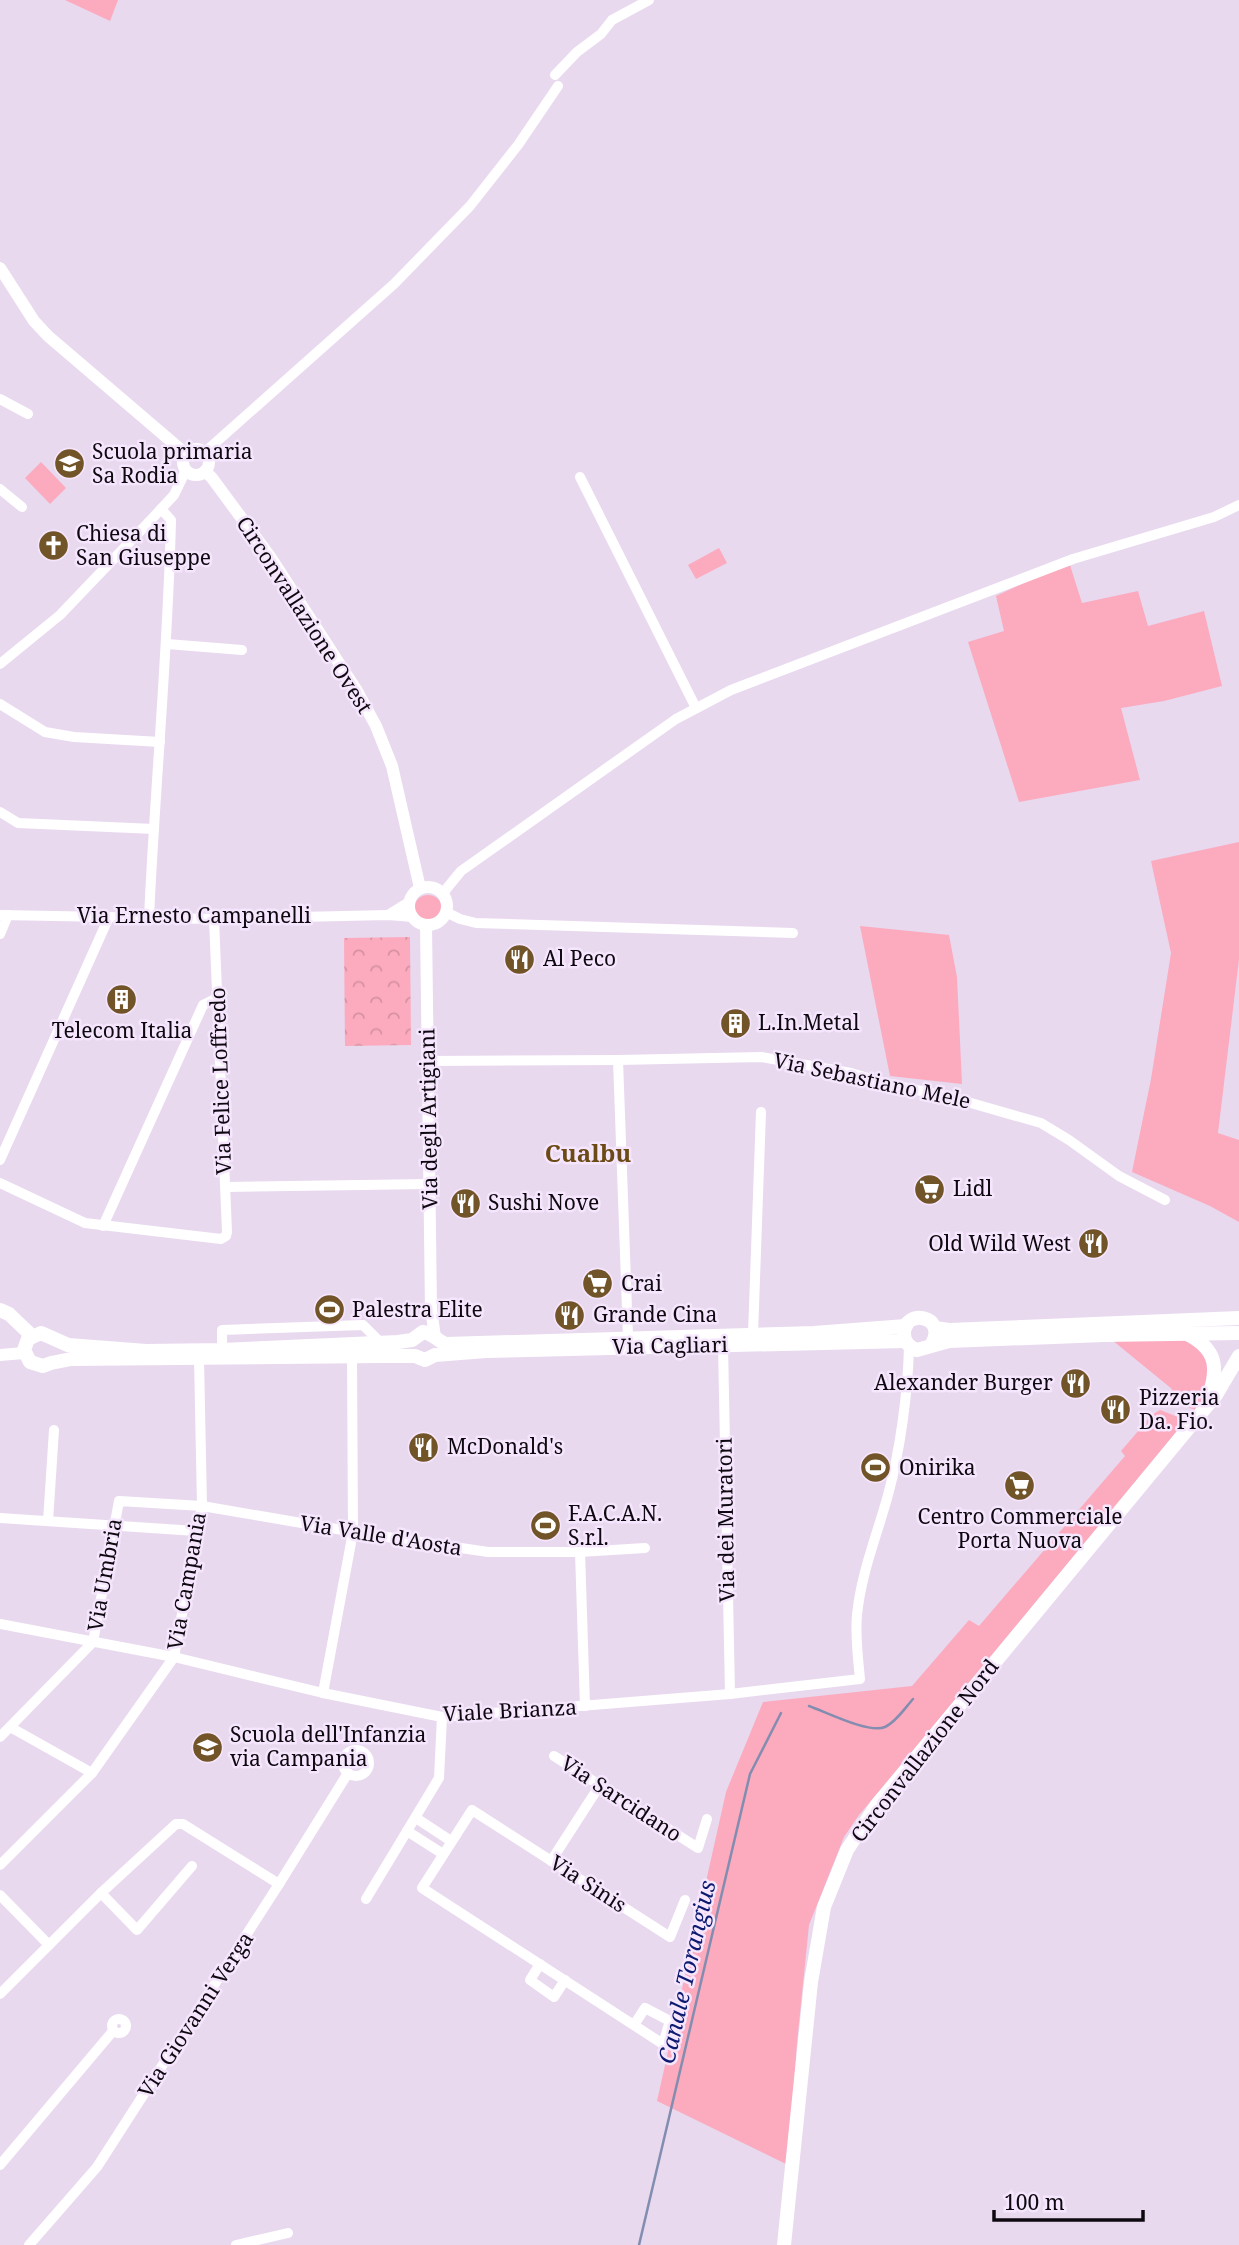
<svg xmlns="http://www.w3.org/2000/svg" width="1239" height="2245" viewBox="0 0 1239 2245" font-family="'Noto Serif',serif">
<defs>
<pattern id="park-crowns" width="20" height="18" patternUnits="userSpaceOnUse" patternTransform="scale(1.75)"><rect width="20" height="18" fill="#fcaabe"/><path d="M2 6a3 3 0 1 1 6 0M12 15a3 3 0 1 1 6 0" fill="none" stroke="#d791a2"/></pattern>
</defs>
<rect width="100%" height="100%" fill="#e8d9ef"/>
<g fill="#fcaabe">
<polygon points="65,0 118,0 110,21"/>
<polygon points="41,462 66,488 50,504 25,478"/>
<polygon points="719,548 727,563 696,579 688,565"/>
<polygon points="1069,562 1082,603 1138,591 1148,626 1204,611 1222,686 1164,701 1121,708 1140,780 1019,802 968,642 1004,631 996,596"/>
<polygon points="1239,842 1239,959 1218,1133 1239,1140 1239,1222 1210,1206 1132,1172 1151,1079 1171,953 1151,861"/>
<circle cx="428" cy="909" r="14"/>
<polygon points="860,926 949,935 957,977 962,1084 890,1076"/>
<path d="M1184 1339C1189 1341 1196 1343 1200 1347 1216 1361 1208 1397 1195 1410L1169 1399 1172 1389 1112 1340Z"/>
<polygon points="1160,1410 1186,1420 1000,1648 859,1815 844,1837 809,1925 797,2043 788,2165 657,2101 726,1792 763,1702 912,1686 969,1620 979,1626 1125,1456 1121,1451 1152,1415"/>
</g>
<polygon fill="url(#park-crowns)" points="410,937 411,1045 345,1046 344,938"/>
<g fill="none" stroke-linecap="round" stroke-linejoin="round">
<g stroke="#828db0" stroke-width="2.5">
<path d="M809 1706C826 1712 869 1734 885 1727 896 1722 905 1708 913 1699"/>
<polyline points="639,2245 750,1774 781,1713"/>
</g>
<g stroke="#fff" stroke-width="10">
<polyline points="555,75 577,52 601,34 612,20 649,0"/>
<polyline points="0,399 28,414"/>
<polyline points="205,452 394,284 470,206 518,145 558,86"/>
<polyline points="580,477 696,708"/>
<polyline points="0,489 22,507"/>
<polyline points="167,644 242,650"/>
<polyline points="0,664 60,615 147,524 174,495 186,470"/>
<polyline points="0,704 45,732 74,737 160,742"/>
<polyline points="0,812 18,823 154,829"/>
<polyline points="443,893 461,871 676,719 731,690 1073,559 1214,517 1239,505"/>
<polyline points="446,912 460,919 476,923 793,933"/>
<polyline points="0,915 214,919 388,915 413,917"/>
<polyline points="388,915 409,902"/>
<path d="M149 918C155 785 168 653 171 520L161 509"/>
<polyline points="0,934 8,915"/>
<polyline points="618,1060 628,1337"/>
<polyline points="427,1061 618,1060 761,1057 851,1073 888,1084 950,1097 1041,1123 1069,1140 1119,1176 1165,1200"/>
<polyline points="0,1160 109,917"/>
<polyline points="0,1183 85,1223 221,1239 226,1236 227,1232 214,919"/>
<polyline points="226,1187 430,1184"/>
<polyline points="103,1226 203,1005 217,998"/>
<polyline points="753,1334 761,1112"/>
<polyline points="723,1345 730,1694"/>
<polyline points="222,1350 222,1330 363,1325 381,1343"/>
<polyline points="0,1518 196,1531"/>
<polyline points="48,1521 54,1430"/>
<polyline points="580,1552 585,1706"/>
<path d="M0 1624 174 1657 323 1693 442 1717 730 1694 860 1679C858 1658 855 1636 857 1615 861 1574 877 1535 888 1495 900 1451 908 1393 909 1346"/>
<polyline points="323,1693 353,1532 352,1356"/>
<polyline points="10,1727 92,1773"/>
<polyline points="0,1737 93,1642 119,1501 202,1506 360,1533 488,1552 580,1552 645,1548"/>
<circle cx="356" cy="1763" r="13"/>
<polyline points="554,1756 698,1848 707,1819"/>
<polyline points="416,1818 451,1841"/>
<polyline points="407,1831 443,1854"/>
<polyline points="551,1861 600,1785"/>
<polyline points="0,1865 92,1773 174,1657 202,1506 199,1358"/>
<polyline points="101,1893 137,1930 192,1866"/>
<polyline points="0,1895 49,1945"/>
<polyline points="366,1899 439,1778 442,1717"/>
<polyline points="540,1964 530,1980 554,1997 565,1980"/>
<polyline points="0,1994 101,1893 176,1824 183,1824 279,1884"/>
<circle cx="119" cy="2026" r="7"/>
<polyline points="634,2025 645,2008 670,2021 663,2044 422,1888 472,1810 670,1937 685,1900"/>
<polyline points="0,2165 113,2031"/>
<polyline points="29,2245 97,2167 279,1884 348,1773"/>
<polyline points="236,2245 288,2233"/>
</g>
<g stroke="#fff" stroke-width="12">
<polyline points="0,268 34,321 48,336 186,454"/>
<circle cx="196" cy="462" r="13"/>
<polyline points="205,471 212,478 271,558 357,691 376,726 392,766 420,888"/>
<circle cx="428" cy="906" r="19"/>
<polyline points="426,925 431,1309 435,1337"/>
<polyline points="0,1355 24,1353"/>
</g>
<g stroke="#fff" stroke-width="14">
<polyline points="0,1310 9,1314 32,1336"/>
<polyline points="935,1328 949,1330 1239,1318"/>
<path d="M1187 1334C1217 1349 1219 1368 1208 1398"/>
<path d="M905 1341 486 1351 435 1355 425 1360 415 1356H381L71 1359 51 1363 43 1366 30 1362 24 1350 28 1339 41 1333 68 1345 146 1351 222 1350 398 1342 412 1340 423 1332C433 1333 437 1341 446 1344L814 1333 906 1326"/>
<path d="M932 1344C948 1315 903 1308 904 1334 904 1343 910 1347 917 1350L949 1341 1103 1335 1239 1333"/>
<polyline points="784,2245 811,1982 824,1907 847,1850 876,1806 1196,1419 1216,1395 1239,1356"/>
</g>
</g>
<defs>
<symbol id="school-disc" viewBox="-11 -11 22 22"><circle r="9.5" fill="#715428" stroke="#f6e6fd"/><path d="M0-5L7-2L0 1L-7-2ZM-4 1L0 2.5L4 1V4Q0 6-4 4Z" fill="#fff"/></symbol>
<symbol id="church-disc" viewBox="-11 -11 22 22"><circle r="9.5" fill="#715428" stroke="#f6e6fd"/><path d="M-1.2-6h2.4v3.5h3.3v2.4h-3.3V6h-2.4V-.1h-3.3v-2.4h3.3Z" fill="#fff"/></symbol>
<symbol id="restaurant-disc" viewBox="-11 -11 22 22"><circle r="9.5" fill="#715428" stroke="#f6e6fd"/><path d="M-5-6h1v4h1v-4h1v4h1v-4h1v5L-1.5 .5V6h-2V.5L-5-1ZM5-6V6H3V1.5H1.5Q1.5-4 5-6Z" fill="#fff"/></symbol>
<symbol id="building-disc" viewBox="-11 -11 22 22"><circle r="9.5" fill="#715428" stroke="#f6e6fd"/><path d="M-4-6H4V6H1V3H-1V6H-4ZM-2.5-4.3h1.7v1.8h-1.7ZM.8-4.3h1.7v1.8H.8ZM-2.5-1h1.7V.8h-1.7ZM.8-1h1.7V.8H.8Z" fill="#fff"/></symbol>
<symbol id="supermarket-disc" viewBox="-11 -11 22 22"><circle r="9.5" fill="#715428" stroke="#f6e6fd"/><path d="M-6-5.5h2.5l.6 2H6L4.5 2H-2.5L-4.4-4H-6ZM-1.5 3.2a1.3 1.3 0 1 0 .1 0ZM3 3.2a1.3 1.3 0 1 0 .1 0Z" fill="#fff"/></symbol>
<symbol id="stadium-disc" viewBox="-11 -11 22 22"><circle r="9.5" fill="#715428" stroke="#f6e6fd"/><path d="M0-5a6.5 5 0 1 0 0 10a6.5 5 0 1 0 0-10ZM-3.5-1.8h7v3.6h-7Z" fill="#fff"/></symbol>
</defs>
<g fill-rule="evenodd">
<use href="#school-disc" x="52" y="446" width="35" height="35"/>
<use href="#church-disc" x="36" y="528" width="35" height="35"/>
<use href="#restaurant-disc" x="502" y="942" width="35" height="35"/>
<use href="#building-disc" x="104" y="982" width="35" height="35"/>
<use href="#building-disc" x="718" y="1006" width="35" height="35"/>
<use href="#supermarket-disc" x="912" y="1172" width="35" height="35"/>
<use href="#restaurant-disc" x="448" y="1186" width="35" height="35"/>
<use href="#restaurant-disc" x="1076" y="1226" width="35" height="35"/>
<use href="#supermarket-disc" x="580" y="1266" width="35" height="35"/>
<use href="#stadium-disc" x="312" y="1292" width="35" height="35"/>
<use href="#restaurant-disc" x="552" y="1298" width="35" height="35"/>
<use href="#restaurant-disc" x="1058" y="1366" width="35" height="35"/>
<use href="#restaurant-disc" x="1098" y="1392" width="35" height="35"/>
<use href="#restaurant-disc" x="406" y="1430" width="35" height="35"/>
<use href="#stadium-disc" x="858" y="1450" width="35" height="35"/>
<use href="#supermarket-disc" x="1002" y="1468" width="35" height="35"/>
<use href="#stadium-disc" x="528" y="1508" width="35" height="35"/>
<use href="#school-disc" x="190" y="1730" width="35" height="35"/>
</g>
<g text-anchor="middle" stroke-width="5" stroke-linejoin="round" paint-order="stroke">
<g font-size="21" fill="#0e0910" stroke="#f6e6fd" text-anchor="start">
<text x="92" y="459">Scuola primaria<tspan x="92" dy="24">Sa Rodia</tspan></text>
<text x="76" y="541">Chiesa di<tspan x="76" dy="24">San Giuseppe</tspan></text>
<text x="543" y="966">Al Peco</text>
<text x="758" y="1030">L.In.Metal</text>
<text x="122" y="1038" text-anchor="middle">Telecom Italia</text>
<text x="953" y="1196">Lidl</text>
<text x="488" y="1210">Sushi Nove</text>
<text x="1071" y="1251" text-anchor="end">Old Wild West</text>
<text x="621" y="1291">Crai</text>
<text x="352" y="1317">Palestra Elite</text>
<text x="593" y="1322">Grande Cina</text>
<text x="1053" y="1390" text-anchor="end">Alexander Burger</text>
<text x="1139" y="1405">Pizzeria<tspan x="1139" dy="24">Da. Fio.</tspan></text>
<text x="447" y="1454">McDonald's</text>
<text x="899" y="1475">Onirika</text>
<text x="568" y="1521">F.A.C.A.N.<tspan x="568" dy="24">S.r.l.</tspan></text>
<text x="1020" y="1524" text-anchor="middle">Centro Commerciale<tspan x="1020" dy="24">Porta Nuova</tspan></text>
<text x="230" y="1742">Scuola dell'Infanzia<tspan x="230" dy="24">via Campania</tspan></text>
</g>
<g font-size="21" fill="#0e0910" stroke="#f6e6fd">
<text transform="translate(304 615) rotate(57)" y="7">Circonvallazione Ovest</text>
<text x="194" y="923">Via Ernesto Campanelli</text>
<text transform="translate(221 1081) rotate(-92)" y="7">Via Felice Loffredo</text>
<text transform="translate(872 1081) rotate(12)" y="7">Via Sebastiano Mele</text>
<text transform="translate(429 1119) rotate(-91)" y="7">Via degli Artigiani</text>
<text transform="translate(670 1346) rotate(-1)" y="7">Via Cagliari</text>
<text transform="translate(726 1520) rotate(-91)" y="7">Via dei Muratori</text>
<text transform="translate(381 1536) rotate(9)" y="7">Via Valle d'Aosta</text>
<text transform="translate(105 1575) rotate(-80)" y="7">Via Umbria</text>
<text transform="translate(187 1581) rotate(-80)" y="7">Via Campania</text>
<text transform="translate(510 1711) rotate(-3)" y="7">Viale Brianza</text>
<text transform="translate(925 1751) rotate(-52)" y="7">Circonvallazione Nord</text>
<text transform="translate(621 1799) rotate(33)" y="7">Via Sarcidano</text>
<text transform="translate(588 1884) rotate(33)" y="7">Via Sinis</text>
<text transform="translate(196 2015) rotate(-57)" y="7">Via Giovanni Verga</text>
</g>
<g font-size="23" font-style="italic" fill="#0c1a6f" stroke="#f6e6fd">
<text transform="translate(687 1972) rotate(-77)" y="8">Canale Torangius</text>
</g>
<g font-size="24" font-weight="bold" fill="#6b4a15" stroke="#f6e6fd">
<text x="588" y="1162">Cualbu</text>
</g>
</g>
<path d="M994 2210v10h149v-10" fill="none" stroke="#0e0910" stroke-width="3.5"/>
<text x="1004" y="2210" font-size="21" fill="#0e0910" stroke="#f6e6fd" stroke-width="5" paint-order="stroke">100 m</text>
</svg>
